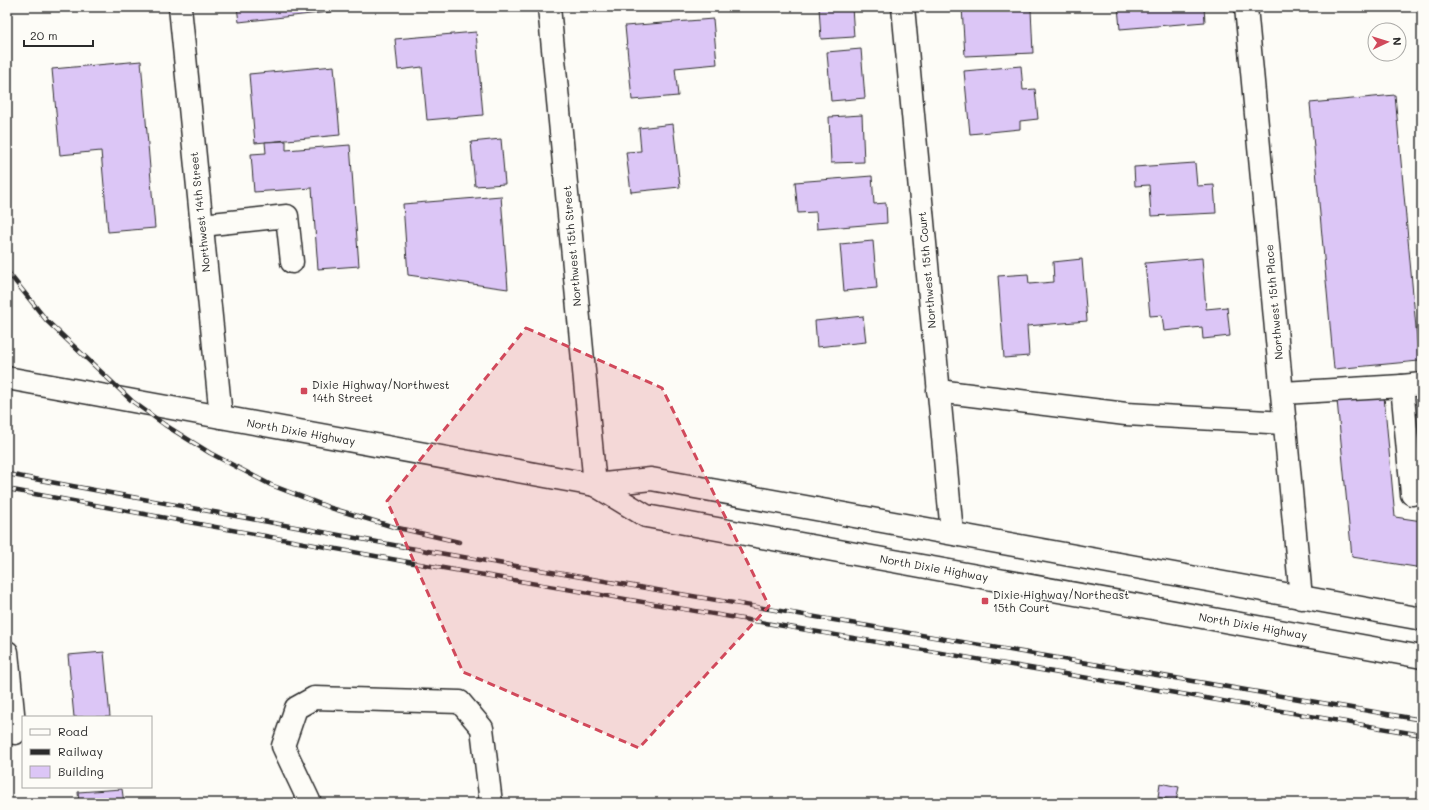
<svg xmlns="http://www.w3.org/2000/svg" width="1429" height="810" viewBox="0 0 1429 810" font-family="Mali,sans-serif">
<rect width="100%" height="100%" fill="#fdfcf7"/>
<filter id="ink" filterUnits="userSpaceOnUse"><feTurbulence type="fractalNoise" baseFrequency=".025" numOctaves="2"/><feDisplacementMap in="SourceGraphic" scale="8" xChannelSelector="R" yChannelSelector="G"/><feConvolveMatrix kernelMatrix="1 2 1 2 8 2 1 2 1" color-interpolation-filters="sRGB"/></filter>
<g filter="url(#ink)">
<g fill="#dcc6f6" stroke="#2b2b2b">
<polygon points="237,7 338,7 338,11 239,22"/>
<polygon points="429,7 441,7 441,10 430,11"/>
<polygon points="819,7 852,7 854,37 821,39"/>
<polygon points="962,7 1018,7 1018,10 1031,10 1033,53 965,56"/>
<polygon points="1118,7 1204,7 1205,22 1120,29"/>
<polygon points="713,19 717,64 675,68 678,96 632,100 625,26"/>
<polygon points="476,32 483,115 427,120 422,67 398,70 395,39"/>
<polygon points="861,49 865,98 831,101 827,52"/>
<polygon points="141,61 155,228 108,232 101,151 60,155 52,69"/>
<polygon points="334,66 340,135 255,143 249,74"/>
<polygon points="1021,66 1023,90 1035,89 1038,119 1020,121 1020,129 970,134 964,71"/>
<polygon points="1395,95 1419,361 1334,369 1310,103"/>
<polygon points="862,115 864,162 831,163 829,117"/>
<polygon points="673,124 680,187 631,192 626,152 641,151 639,128"/>
<polygon points="501,139 505,184 475,186 471,142"/>
<polygon points="286,141 286,150 350,145 359,266 318,269 312,188 254,192 251,154 266,153 265,142"/>
<polygon points="1195,163 1197,186 1214,185 1216,213 1151,216 1149,185 1135,186 1134,167"/>
<polygon points="872,176 874,204 886,203 887,223 817,229 816,212 798,213 795,182"/>
<polygon points="501,196 508,289 408,275 403,204"/>
<polygon points="873,241 877,288 844,291 840,244"/>
<polygon points="1202,258 1206,309 1227,307 1230,336 1203,339 1202,327 1164,331 1162,315 1150,316 1145,263"/>
<polygon points="1082,259 1087,321 1027,326 1029,356 1004,358 998,276 1028,274 1029,284 1054,282 1053,262"/>
<polygon points="863,316 866,342 817,347 815,321"/>
<polygon points="1384,396 1395,517 1422,521 1422,568 1352,557 1337,400"/>
<polygon points="104,652 110,717 74,717 68,655"/>
<polygon points="1160,783 1179,787 1176,801 1158,797"/>
<polygon points="122,789 124,803 79,803 78,792"/>
</g>
<g fill="none" stroke-linecap="round" stroke-linejoin="round">
<defs>
<g id="minor">
<polyline points="180,7 221,417"/>
<polyline points="549,7 595,485"/>
<polyline points="903,7 952,533"/>
<polyline points="1246,7 1301,598"/>
<polyline points="202,225 287,216 292,262"/>
<polyline points="938,391 1126,414 1285,423"/>
<polyline points="1283,393 1402,386"/>
<polyline points="1412,494 1402,386 1422,384"/>
<polyline points="7,652 15,733"/>
<polyline points="310,803 283,746 296,708 314,698 460,702 482,728 491,803"/>
</g>
<g id="major">
<polyline points="7,378 595,485 651,479 1422,619"/>
<polyline points="595,485 646,516 1422,657"/>
</g>
</defs>
<use href="#minor" stroke="#2b2b2b" stroke-width="25"/>
<use href="#major" stroke="#2b2b2b" stroke-width="25"/>
<use href="#minor" stroke="#fdfcf7" stroke-width="22"/>
<use href="#major" stroke="#fdfcf7" stroke-width="22"/>
<defs>
<g id="rail">
<polyline points="7,271 47,321 132,401 165,425 210,453 271,485 331,508 394,527 459,542"/>
<polyline points="7,474 410,548 1422,720"/>
<polyline points="7,489 408,562 1422,735"/>
</g>
</defs>
<use href="#rail" stroke="#2b2b2b" stroke-width="4.5"/>
<use href="#rail" stroke="#fdfcf7" stroke-width="3" stroke-dasharray="9" stroke-linecap="butt"/>
</g>
</g>
<path fill="#d1495b" fill-opacity="0.2" stroke="#d1495b" stroke-width="3" stroke-dasharray="8 5" stroke-linejoin="round" d="M526 328 662 388 769 606 639 748 463 672 387 501Z"/>
<g fill="#d1495b" stroke="#fdfcf7" stroke-width="1.5">
<rect x="300" y="387" width="8" height="8" rx="2"/>
<rect x="981" y="597" width="8" height="8" rx="2"/>
</g>
<g text-anchor="middle" stroke-width="3" stroke-linejoin="round" paint-order="stroke">
<g font-size="11" fill="#2b2b2b" stroke="#fdfcf7">
<text transform="translate(200 212) rotate(-96)" y="4">Northwest 14th Street</text>
<text transform="translate(572 246) rotate(-95)" y="4">Northwest 15th Street</text>
<text transform="translate(927 270) rotate(-95)" y="4">Northwest 15th Court</text>
<text transform="translate(1274 302) rotate(-95)" y="4">Northwest 15th Place</text>
<text transform="translate(301 432) rotate(10)" y="4">North Dixie Highway</text>
<text transform="translate(934 568) rotate(10)" y="4">North Dixie Highway</text>
<text transform="translate(1253 626) rotate(10)" y="4">North Dixie Highway</text>
</g>
<g font-size="11" fill="#2b2b2b" stroke="#fdfcf7" text-anchor="start">
<text x="312" y="389">Dixie Highway/Northwest<tspan x="312" dy="13">14th Street</tspan></text>
<text x="993" y="599">Dixie Highway/Northeast<tspan x="993" dy="13">15th Court</tspan></text>
</g>
</g>
<rect width="1429" height="810" fill="none" stroke="#fdfcf7" stroke-width="24"/>
<rect x="12" y="12" width="1405" height="786" fill="none" stroke="#2b2b2b" stroke-width="1.5" filter="url(#ink)"/>
<rect x="22" y="716" width="130" height="72" fill="#fdfcf7" stroke="#a9a8a5"/>
<rect x="30" y="729" width="20" height="6" fill="#fdfcf7" stroke="#a9a8a5"/>
<text x="58" y="736" font-size="12" fill="#2b2b2b">Road</text>
<rect x="30" y="749" width="20" height="6" fill="#2b2b2b" stroke="#a9a8a5"/>
<text x="58" y="756" font-size="12" fill="#2b2b2b">Railway</text>
<rect x="30" y="766" width="20" height="12" fill="#dcc6f6" stroke="#a9a8a5"/>
<text x="58" y="776" font-size="12" fill="#2b2b2b">Building</text>
<g transform="translate(1387 42) rotate(86)"><circle r="19" fill="#fdfcf7" stroke="#a9a8a5"/>
<path d="M0-3L7 15L0 10L-7 15Z" fill="#d1495b"/>
<text y="-6" font-size="11" font-weight="bold" text-anchor="middle" fill="#2b2b2b">N</text>
</g>
<path d="M24 40v6h69v-6" fill="none" stroke="#2b2b2b" stroke-width="2"/>
<text x="30" y="40" font-size="12" fill="#2b2b2b" stroke="#fdfcf7" stroke-width="3" paint-order="stroke">20 m</text>
</svg>
